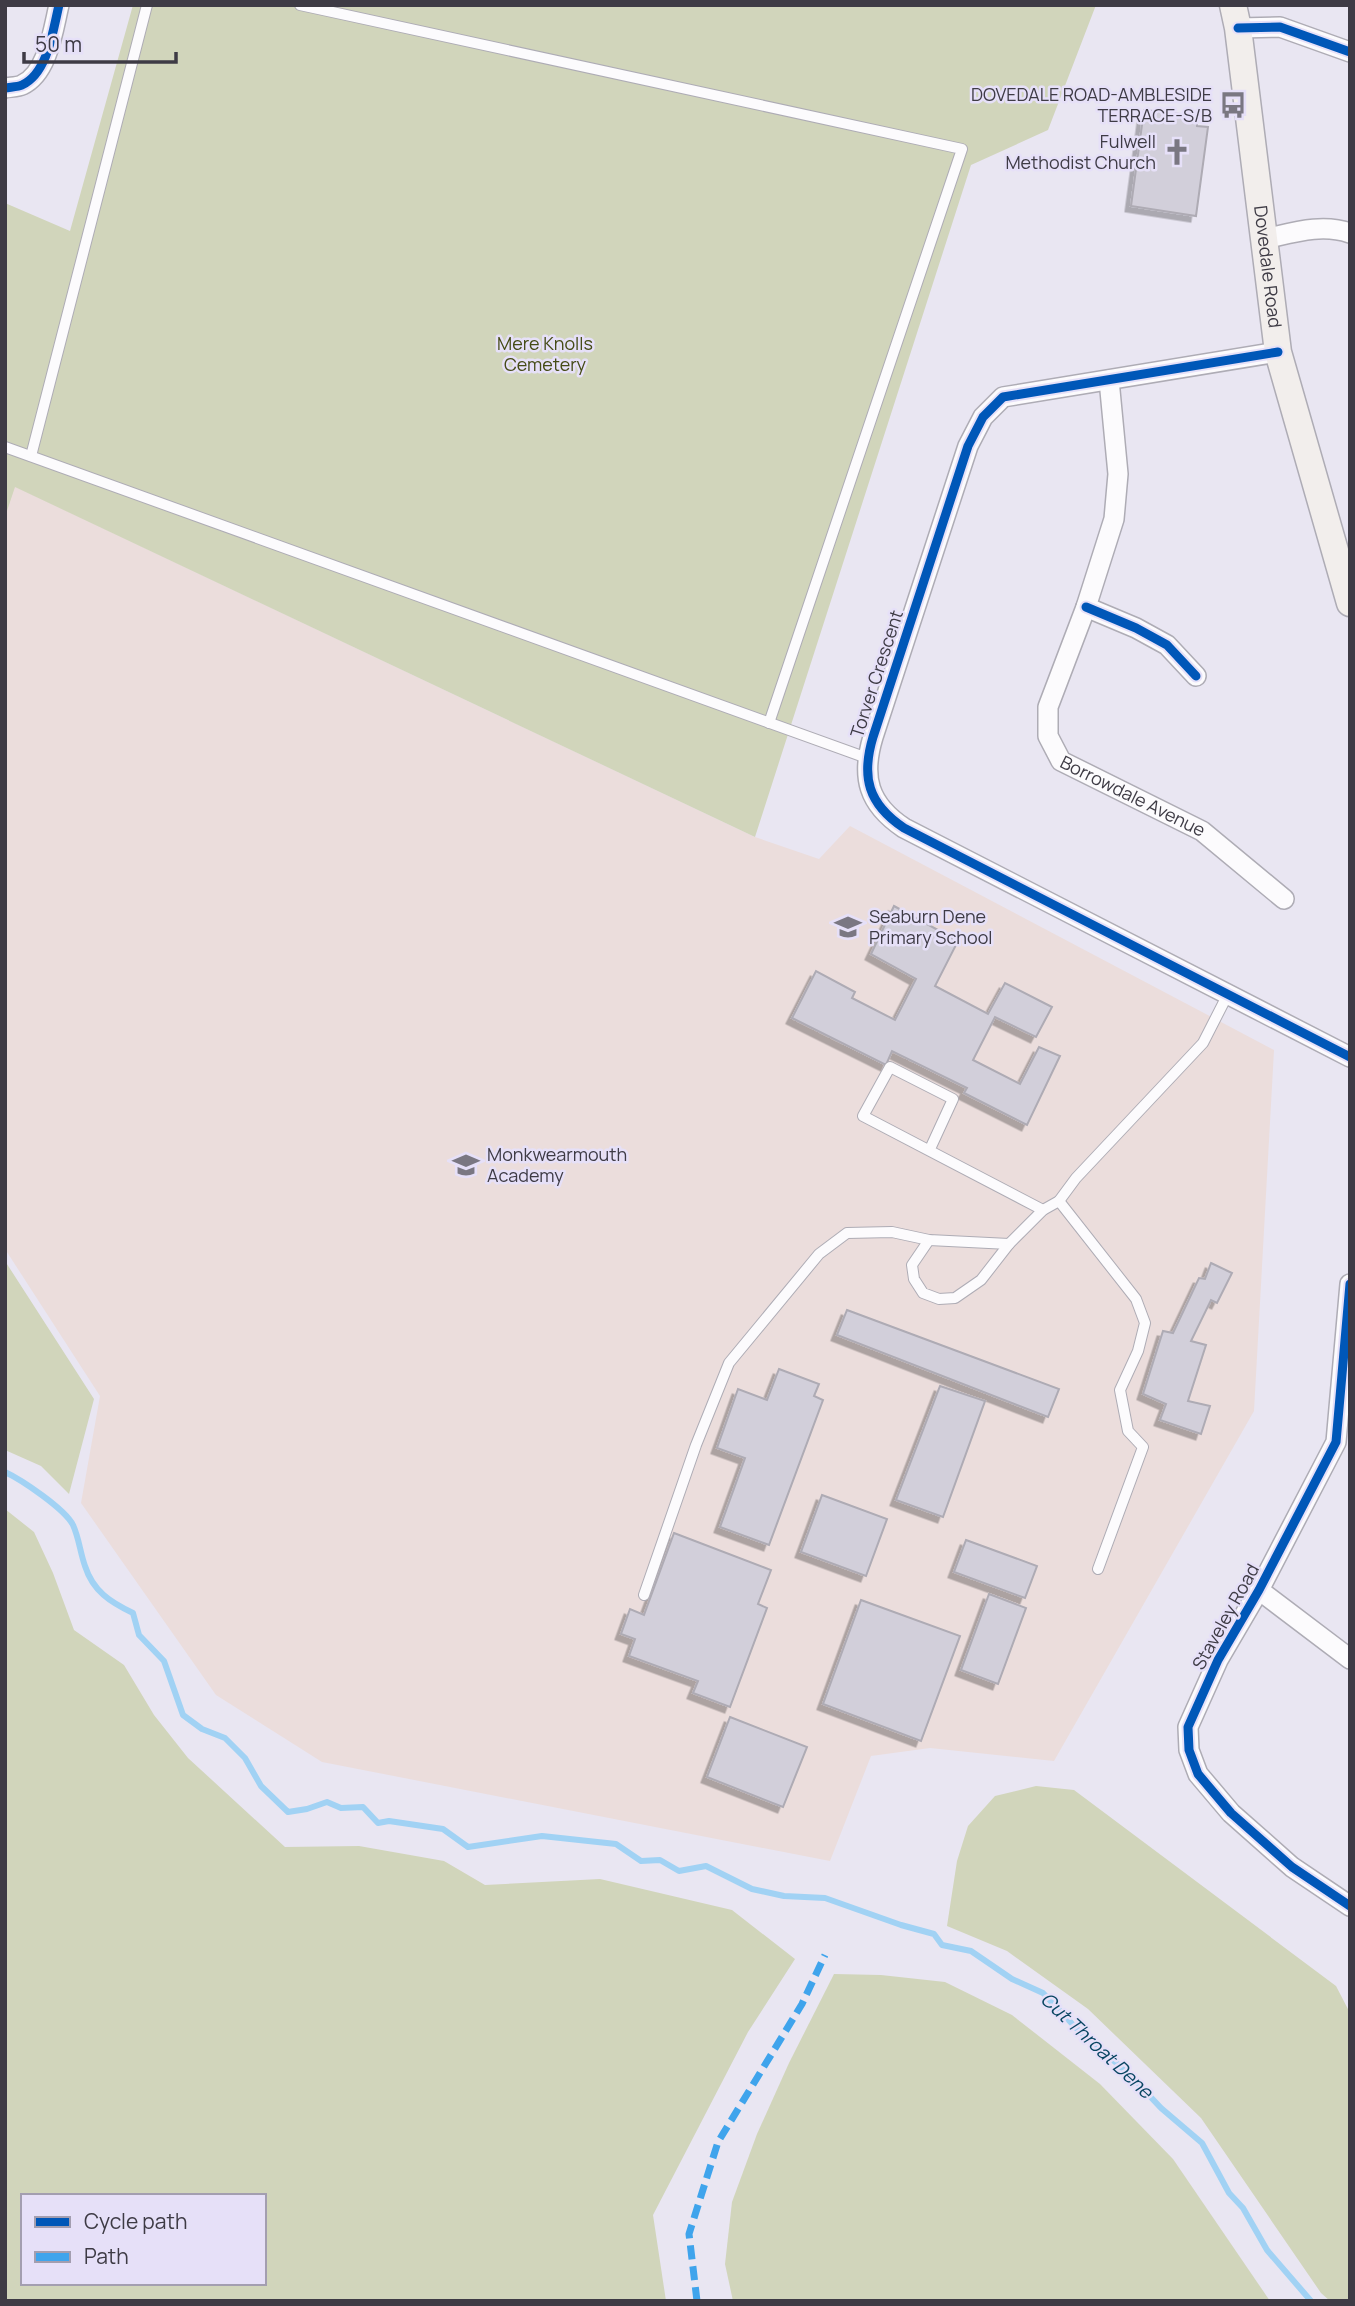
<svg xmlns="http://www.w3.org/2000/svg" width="1355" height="2306" viewBox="0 0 1355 2306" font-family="Manrope,sans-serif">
<defs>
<filter id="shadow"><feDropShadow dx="-5.5" dy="5.5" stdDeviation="0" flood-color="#0004"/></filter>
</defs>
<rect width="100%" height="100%" fill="#e9e6f2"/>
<polygon fill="#ebdddc" points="14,486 755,837 819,859 850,826 1274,1050 1254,1411 1054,1761 930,1748 871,1756 830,1861 322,1762 216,1695 81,1503 100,1396 5,1249 5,517"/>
<g fill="#d1d5bb" fill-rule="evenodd">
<polygon points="133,5 1096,5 1048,130 971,165 755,837 15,487 5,517 5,203 70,231"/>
<polygon points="5,1261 94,1399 69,1494 41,1466 5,1450"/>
<path d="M5 1509 34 1532 53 1573 74 1630 124 1665 154 1715 188 1758 285 1847 359 1846 444 1861 485 1885 600 1879 732 1910 795 1959 748 2032 653 2215 666 2301H5ZM23 2196H264V2283H23Z"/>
<polygon points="1036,1786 1074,1790 1336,1986 1350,2013 1350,2301 1330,2301 1321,2293 1201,2118 1088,2009 1007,1951 947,1926 957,1861 968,1826 995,1796"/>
<polygon points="834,1974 881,1975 945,1982 1012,2015 1100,2084 1173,2159 1270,2301 733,2301 725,2264 732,2202 757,2134 789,2063"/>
</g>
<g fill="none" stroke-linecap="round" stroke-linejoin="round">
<path stroke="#a1d2f4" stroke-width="6" d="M5 1472C22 1480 65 1509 73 1525 79 1538 80 1552 85 1566 93 1591 110 1602 133 1613L139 1635 164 1661 183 1715 202 1729 225 1738 245 1758 261 1786 288 1812 307 1809 327 1802 341 1808 363 1807 378 1823 389 1821 443 1829 468 1847 542 1836 616 1844 641 1861 660 1860 679 1871 706 1866 752 1889 784 1896 825 1898 901 1925 934 1934 942 1945 971 1951 1012 1979 1043 1993 1077 2029 1128 2073 1161 2108 1202 2143 1229 2193 1243 2208 1267 2250 1311 2301"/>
</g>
<g fill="#d2cfda" stroke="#aeabb4" stroke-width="2" filter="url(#shadow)">
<polygon points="1144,110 1197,116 1197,126 1208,127 1196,216 1131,206"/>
<polygon points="894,906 958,941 935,986 988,1014 1005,983 1052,1007 1036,1037 995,1017 973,1060 1020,1084 1039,1047 1060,1056 1027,1125 964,1093 967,1088 892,1051 886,1065 792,1018 816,971 855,992 852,998 895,1020 916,979 871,954"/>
<polygon points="1211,1263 1232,1273 1217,1303 1211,1300 1191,1341 1206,1345 1188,1401 1210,1406 1201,1434 1160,1420 1166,1404 1143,1394 1163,1331 1173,1333 1199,1278 1205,1279"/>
<polygon points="847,1310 1059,1389 1048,1417 837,1335"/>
<polygon points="779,1369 819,1384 814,1396 823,1400 769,1545 720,1527 745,1458 717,1448 738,1389 767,1400"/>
<polygon points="940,1386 985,1401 943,1517 896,1500"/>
<polygon points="822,1495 887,1519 866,1576 801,1552"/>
<polygon points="674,1533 771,1570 758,1604 767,1608 730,1707 693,1693 698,1681 629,1656 635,1639 621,1634 630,1609 644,1615"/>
<polygon points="966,1540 1037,1566 1025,1598 954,1572"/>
<polygon points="989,1594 1026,1608 998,1684 961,1670"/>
<polygon points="861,1600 960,1636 921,1741 823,1704"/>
<polygon points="730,1717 807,1747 783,1807 707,1777"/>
</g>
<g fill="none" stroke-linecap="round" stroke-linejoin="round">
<defs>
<g id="lane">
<polyline points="300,5 962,149 769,723"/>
<polyline points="5,447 867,758"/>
<polyline points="31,456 147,5"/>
<polyline points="930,1149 953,1099 890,1067 863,1116 1043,1210"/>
<polyline points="1059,1201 1136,1299 1145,1323 1138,1351 1120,1390 1128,1431 1143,1447 1098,1569"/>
<polyline points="929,1240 912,1265 914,1279 923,1293 939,1299 955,1298 981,1280 1009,1244 1043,1210 1059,1201 1076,1178 1203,1043 1228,994"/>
<polyline points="644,1595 696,1445 729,1363 819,1254 847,1233 892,1232 929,1240 1009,1244"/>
</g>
<g id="street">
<polyline points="1238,28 1280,27 1350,52"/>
<path d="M5 88C10 87 18 87 22 85 48 73 53 30 59 5"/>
<path d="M1264 239C1292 233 1321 223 1350 233"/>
<path d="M1278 352 1003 397 983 417 968 446 873 737C861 777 868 804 904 828L1350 1057"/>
<path id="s1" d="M1109 380 1118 474 1114 519 1086 607 1048 707V736L1061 761 1202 831 1284 899"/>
<polyline points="1086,607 1136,628 1167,645 1196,676"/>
<polyline points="1350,1284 1336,1442 1259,1590 1218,1660 1188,1727 1189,1750 1198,1774 1231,1813 1292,1867 1350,1906"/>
<polyline points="1259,1590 1350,1659"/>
</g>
<g id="secondary">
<path id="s2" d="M1233 5 1238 28 1278 352 1350 603"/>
</g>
</defs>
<use href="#lane" stroke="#aeacb5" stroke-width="12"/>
<use href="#street" stroke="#aeacb5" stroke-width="22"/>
<use href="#secondary" stroke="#aeacb5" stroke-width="29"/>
<use href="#lane" stroke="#fcfbfd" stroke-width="10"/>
<use href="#street" stroke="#fcfbfd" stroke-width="19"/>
<use href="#secondary" stroke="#f2eeec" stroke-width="26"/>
<polyline stroke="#3fa4ec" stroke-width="7" stroke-dasharray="14 7" stroke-linecap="butt" points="697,2301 689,2234 718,2142 802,2004 825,1955"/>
<defs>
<g id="cycleway">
<polyline points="1238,28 1280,27 1350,52"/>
<path d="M5 88C10 87 18 87 22 85 48 73 53 30 59 5"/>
<path d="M1278 352 1003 397 983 417 968 446 873 737C861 777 868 804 904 828L1350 1057"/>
<polyline points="1086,607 1136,628 1167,645 1196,676"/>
<polyline points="1350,1284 1336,1442 1259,1590 1218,1660 1188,1727 1189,1750 1198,1774 1231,1813 1292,1867 1350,1906"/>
</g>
</defs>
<use href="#cycleway" stroke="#e6e0f8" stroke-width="13"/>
<use href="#cycleway" stroke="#0057b8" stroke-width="9"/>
</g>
<defs>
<symbol id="bus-bare" viewBox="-9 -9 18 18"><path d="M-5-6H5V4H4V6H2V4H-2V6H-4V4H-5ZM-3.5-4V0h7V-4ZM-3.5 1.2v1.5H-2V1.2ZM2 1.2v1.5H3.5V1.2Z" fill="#7a7782" stroke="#e6e0f8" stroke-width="2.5" paint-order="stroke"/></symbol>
<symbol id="church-bare" viewBox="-9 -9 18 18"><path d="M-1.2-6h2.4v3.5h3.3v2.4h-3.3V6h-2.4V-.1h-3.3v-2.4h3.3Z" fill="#7a7782" stroke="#e6e0f8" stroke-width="2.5" paint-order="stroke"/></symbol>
<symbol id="school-bare" viewBox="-9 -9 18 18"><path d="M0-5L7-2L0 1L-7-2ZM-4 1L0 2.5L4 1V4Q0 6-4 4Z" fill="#7a7782" stroke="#e6e0f8" stroke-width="2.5" paint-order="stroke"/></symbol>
</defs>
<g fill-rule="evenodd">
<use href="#bus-bare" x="1214" y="86" width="38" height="38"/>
<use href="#church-bare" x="1158" y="133" width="38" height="38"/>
<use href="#school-bare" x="829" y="908" width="38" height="38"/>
<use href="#school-bare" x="447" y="1146" width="38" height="38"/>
</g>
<g text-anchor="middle" stroke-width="5" stroke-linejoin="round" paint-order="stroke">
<g font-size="18" fill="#3e3b45" stroke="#e6e0f8" text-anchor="end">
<text x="1212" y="101">DOVEDALE ROAD-AMBLESIDE<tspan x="1212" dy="21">TERRACE-S/B</tspan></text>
<text x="1156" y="148">Fulwell<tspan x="1156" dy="21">Methodist Church</tspan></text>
<text x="869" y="923" text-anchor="start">Seaburn Dene<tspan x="869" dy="21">Primary School</tspan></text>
<text x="487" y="1161" text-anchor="start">Monkwearmouth<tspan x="487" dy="21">Academy</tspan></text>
</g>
<g font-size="18" fill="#3e3b45" stroke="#e6e0f8">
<text dy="6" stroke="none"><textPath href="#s2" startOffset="264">Dovedale Road</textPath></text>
<text transform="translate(877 674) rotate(-72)" y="6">Torver Crescent</text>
<text dy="6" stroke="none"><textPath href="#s1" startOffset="476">Borrowdale Avenue</textPath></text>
<text transform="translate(1226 1617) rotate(-61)" y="6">Staveley Road</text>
</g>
<g font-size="18" fill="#454b16" stroke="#e6e0f8">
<text x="545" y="350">Mere Knolls<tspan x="545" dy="21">Cemetery</tspan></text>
</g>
<g font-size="19" font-style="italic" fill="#084562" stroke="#e6e0f8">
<text transform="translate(1097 2045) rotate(43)" y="7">Cut Throat Dene</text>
</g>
</g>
<rect width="1355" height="2306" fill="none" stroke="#3e3b45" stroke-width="14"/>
<rect x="21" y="2194" width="245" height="91" fill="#e6e0f8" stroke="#a39eb0" stroke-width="2"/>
<rect x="35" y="2217" width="35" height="10" fill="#0057b8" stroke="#a39eb0" stroke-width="2"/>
<text x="84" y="2229" font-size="21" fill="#3e3b45">Cycle path</text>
<rect x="35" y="2252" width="35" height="10" fill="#3fa4ec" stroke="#a39eb0" stroke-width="2"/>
<text x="84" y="2264" font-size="21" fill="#3e3b45">Path</text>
<path d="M24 52v10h152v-10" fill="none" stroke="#3e3b45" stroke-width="3.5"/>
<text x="35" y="52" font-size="21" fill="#3e3b45" stroke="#e6e0f8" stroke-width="5" paint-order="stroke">50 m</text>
</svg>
